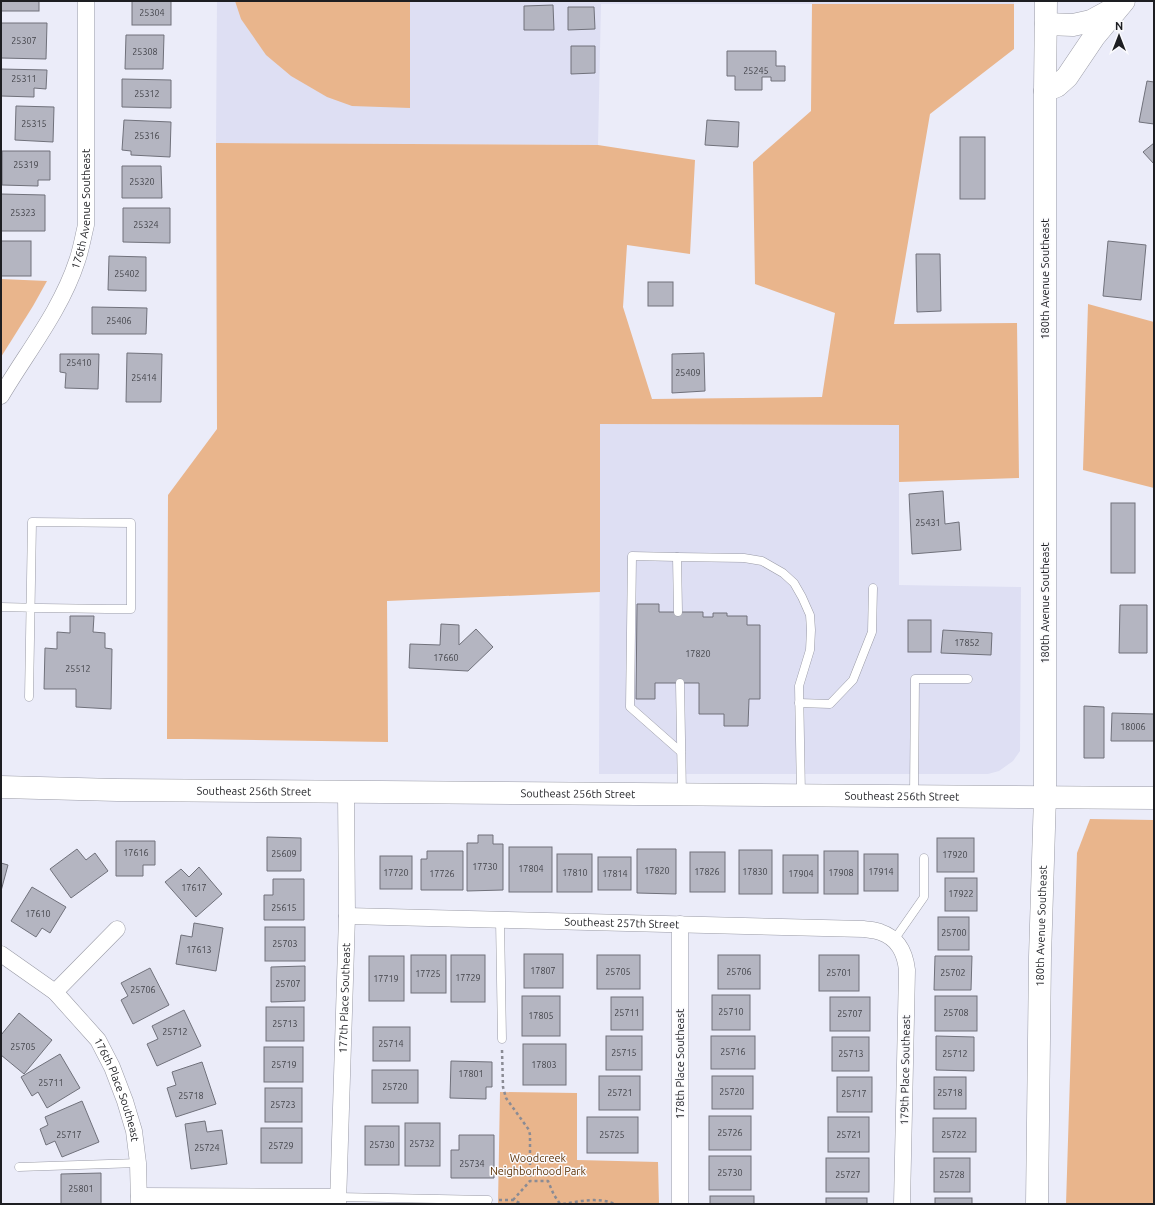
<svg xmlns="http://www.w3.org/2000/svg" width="1155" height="1205" viewBox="0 0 1155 1205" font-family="Ubuntu,sans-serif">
<rect width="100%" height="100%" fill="#ebecf9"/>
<g fill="#dedff3">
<polygon points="217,1 1014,1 1014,4 601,4 598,145 216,143"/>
<polygon points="600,424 899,425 899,585 1021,587 1020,751 1013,761 999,771 988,774 599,774"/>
</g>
<g fill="#e9b58c">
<polygon points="235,1 410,1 410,108 352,106 327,97 291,76 266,55 241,19"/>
<polygon points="812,4 1014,4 1014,49 930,114 894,324 1017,323 1019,478 899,482 899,425 600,424 600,592 387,601 388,742 192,739 167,739 168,495 217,429 216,143 598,145 695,160 690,254 627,245 623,307 652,399 822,397 835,313 755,284 753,162 811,111"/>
<polygon points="1,279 47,281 33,306 1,357"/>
<polygon points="1088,304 1154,322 1154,488 1083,470"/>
<polygon points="1090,819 1154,820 1154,1204 1066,1204 1077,853"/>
<polygon points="500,1092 577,1093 577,1160 658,1162 659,1204 498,1204"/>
</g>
<g fill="#b4b5c1" stroke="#70717b">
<rect x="1" y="1" width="38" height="10"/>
<rect x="132" y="1" width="39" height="24"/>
<polygon points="553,5 554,30 524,30 524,6"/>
<polygon points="568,7 594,7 595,29 568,30"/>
<polygon points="1,23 47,23 46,59 1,58"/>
<polygon points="126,35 164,35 163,69 125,69"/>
<polygon points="571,46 595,46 595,73 571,74"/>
<polygon points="727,51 776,51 776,66 785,66 785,81 771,81 771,77 762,77 762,90 735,90 735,76 727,76"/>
<polygon points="1,69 47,70 46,89 34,88 34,97 1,96"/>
<polygon points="122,79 171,80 171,108 122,107"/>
<polygon points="1147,81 1154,82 1154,124 1139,122"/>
<polygon points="16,106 54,107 53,142 15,140"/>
<polygon points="124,120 171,122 170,157 131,155 131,151 122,150"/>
<polygon points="707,120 739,122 738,147 705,145"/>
<rect x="960" y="137" width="25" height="62"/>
<polygon points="1154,143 1154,164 1143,152"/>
<polygon points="2,151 50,151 50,180 38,180 38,186 2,185"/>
<polygon points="122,166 161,166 162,198 122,198"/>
<polygon points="1,194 45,195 45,231 1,231"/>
<polygon points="123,208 170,208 170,243 123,242"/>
<rect x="1" y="241" width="30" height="35"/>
<polygon points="1108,241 1146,245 1141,300 1103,296"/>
<polygon points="916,254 940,254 941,311 917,312"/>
<polygon points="109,256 146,257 146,291 108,290"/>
<rect x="648" y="282" width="25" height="24"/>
<polygon points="92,307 147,308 146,334 92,334"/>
<polygon points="127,353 162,354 161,402 126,402"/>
<polygon points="704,353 705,391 672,393 672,354"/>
<polygon points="60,354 99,354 98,389 65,388 66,373 60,372"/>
<polygon points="943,491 945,524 959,522 961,550 912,554 909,494"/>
<rect x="1111" y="503" width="24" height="70"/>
<polygon points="637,604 659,604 659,612 703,612 703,617 713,617 713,613 727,613 727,616 747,616 747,625 760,625 760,699 749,699 748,726 724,726 724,714 699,714 699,683 655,683 655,699 636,699"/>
<polygon points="1120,605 1147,605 1147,653 1119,653"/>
<polygon points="70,616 94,616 93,632 105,633 105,648 112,649 111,709 76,707 76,689 44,689 45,648 57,649 57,632 70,633"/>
<rect x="908" y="620" width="23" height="32"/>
<polygon points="441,624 459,625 459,645 476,629 493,647 468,671 409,668 410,644 440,645"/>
<polygon points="943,630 992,633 991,655 941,653"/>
<polygon points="1084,706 1104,707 1104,758 1084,758"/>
<polygon points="1112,713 1154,714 1154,741 1111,741"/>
<polygon points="478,835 493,835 493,844 503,844 503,890 467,891 467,843 478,843"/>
<polygon points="267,837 301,838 301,871 267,871"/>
<rect x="937" y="838" width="37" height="34"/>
<polygon points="116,841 155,841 155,865 143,865 143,876 116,876"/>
<rect x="509" y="847" width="43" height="45"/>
<polygon points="77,849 86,860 95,853 108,871 71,898 50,869"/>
<polygon points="637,849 676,849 676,894 637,893"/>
<rect x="739" y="850" width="33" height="44"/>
<polygon points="427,851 463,851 463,890 421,890 421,859 427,859"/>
<rect x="824" y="851" width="34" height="43"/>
<rect x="690" y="852" width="35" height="40"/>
<rect x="557" y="854" width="35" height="38"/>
<rect x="864" y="854" width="34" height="37"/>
<rect x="783" y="855" width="35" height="38"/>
<rect x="380" y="856" width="32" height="33"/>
<rect x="598" y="857" width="33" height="33"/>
<polygon points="1,863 8,865 1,891"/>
<polygon points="199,867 222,894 196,917 165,882 181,869 189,877"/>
<rect x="945" y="878" width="32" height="33"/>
<polygon points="273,879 304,879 304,920 264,920 264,895 273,895"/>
<polygon points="32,887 66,907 50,933 42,928 36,937 11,921"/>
<rect x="938" y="917" width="31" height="33"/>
<polygon points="194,923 223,928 216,971 176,964 181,935 192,937"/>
<rect x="265" y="927" width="40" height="34"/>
<rect x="524" y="954" width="39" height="34"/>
<rect x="411" y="955" width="35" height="38"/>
<rect x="451" y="955" width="34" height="47"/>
<rect x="597" y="955" width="43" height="34"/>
<rect x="718" y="955" width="42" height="34"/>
<rect x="819" y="955" width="40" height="36"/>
<rect x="369" y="956" width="35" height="45"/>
<polygon points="935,956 972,956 971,990 934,990"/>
<polygon points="305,966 305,1001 271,1002 271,967"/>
<polygon points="150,968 169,1005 133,1024 121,1000 128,996 121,983"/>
<rect x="712" y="995" width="38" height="35"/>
<rect x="522" y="996" width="38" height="40"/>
<rect x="935" y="996" width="42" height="35"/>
<rect x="611" y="997" width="32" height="33"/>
<rect x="830" y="997" width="40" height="34"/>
<rect x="266" y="1007" width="38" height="34"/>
<polygon points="184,1010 201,1046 157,1066 147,1044 158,1039 152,1026"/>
<polygon points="19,1013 52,1040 24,1074 1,1055 1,1035"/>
<rect x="373" y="1027" width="37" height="34"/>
<rect x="606" y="1036" width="36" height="34"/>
<rect x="711" y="1036" width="44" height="33"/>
<polygon points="936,1036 974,1037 974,1071 936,1070"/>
<rect x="832" y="1037" width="37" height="34"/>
<rect x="523" y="1044" width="43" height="41"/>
<rect x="264" y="1047" width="39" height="35"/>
<polygon points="60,1054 80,1088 47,1108 38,1092 32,1096 21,1077"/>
<polygon points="451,1061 492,1062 492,1087 486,1087 486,1099 450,1098"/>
<polygon points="202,1062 216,1104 176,1117 167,1088 176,1085 172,1072"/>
<rect x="372" y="1070" width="46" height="33"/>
<rect x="599" y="1076" width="41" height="34"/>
<rect x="712" y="1076" width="41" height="33"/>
<rect x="837" y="1077" width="35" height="35"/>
<rect x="934" y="1077" width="32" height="32"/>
<rect x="265" y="1088" width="37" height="34"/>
<polygon points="82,1101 99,1142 62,1157 55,1141 46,1145 40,1129 48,1125 45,1117"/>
<rect x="709" y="1116" width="42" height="34"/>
<rect x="587" y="1117" width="51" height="36"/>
<rect x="828" y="1117" width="41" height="35"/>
<rect x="933" y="1118" width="43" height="34"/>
<polygon points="205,1121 207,1132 222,1130 227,1164 191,1169 185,1124"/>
<rect x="405" y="1123" width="35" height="43"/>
<rect x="365" y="1126" width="34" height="39"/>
<rect x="261" y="1128" width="41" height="35"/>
<polygon points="459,1135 494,1135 494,1178 451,1178 451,1150 459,1150"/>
<rect x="709" y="1156" width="42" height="34"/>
<rect x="826" y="1158" width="43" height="34"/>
<rect x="934" y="1158" width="36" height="34"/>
<polygon points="101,1173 101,1204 61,1204 61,1174"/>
<rect x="710" y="1196" width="44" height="8"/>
<rect x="826" y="1198" width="41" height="6"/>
<rect x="935" y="1198" width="37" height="6"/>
</g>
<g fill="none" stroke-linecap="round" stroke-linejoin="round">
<defs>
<g id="lane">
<polyline points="677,557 632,556 630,707 681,752"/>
<path d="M1 607C44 608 88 609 131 609V523L32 522 29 697"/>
<polyline points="678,612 677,557 744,558 762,561 783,573 794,583 802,597 810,615 811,630 810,650 799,686 801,794"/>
<polyline points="680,683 682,794"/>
<polyline points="799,703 830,704 853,680 872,632 873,588"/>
<polyline points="914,795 915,679 968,679"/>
<polyline points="500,920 502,1039"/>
<polyline points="894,940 924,897 924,858"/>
<polyline points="19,1167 138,1163"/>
<polyline points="338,1197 488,1200"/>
</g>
<g id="street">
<path id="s1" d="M1 396C27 352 61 310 77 261 81 250 83 237 86 225V1"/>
<path id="s2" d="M347 916 864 929C869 930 875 930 880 932 898 938 905 952 907 970L902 1204"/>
<polyline points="680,924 680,1204"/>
<path id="s3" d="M1 954 55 992 98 1040 112 1067 125 1101 134 1131 138 1163 139 1204"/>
<polyline points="55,992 117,929"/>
<polyline points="139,1196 338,1197"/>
<path id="s4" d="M338 1204 347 916 346 792"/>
</g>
<g id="secondary">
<polyline points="1046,24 1073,25 1091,21 1113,9"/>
<polyline points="1045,91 1057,86 1067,77 1094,37 1124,1"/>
<path id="s5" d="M1 787 117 790 1154 798"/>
<path id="s6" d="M1037 1204 1040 957 1045 796V91L1046 1"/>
</g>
</defs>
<use href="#lane" stroke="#9a9ba6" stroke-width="9"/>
<use href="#street" stroke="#9a9ba6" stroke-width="17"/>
<use href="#secondary" stroke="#9a9ba6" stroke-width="23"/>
<g stroke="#8a8b94" stroke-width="2.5" stroke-dasharray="3 3" stroke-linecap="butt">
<polyline points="502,1050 503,1087 506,1098 529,1130 530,1135 530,1181"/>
<polyline points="499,1200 513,1200 522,1204"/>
<polyline points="513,1200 530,1181 548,1181 554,1195 560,1204"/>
<path d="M563 1204C580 1201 599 1197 615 1204"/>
</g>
<use href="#lane" stroke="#fff" stroke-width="8"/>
<use href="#street" stroke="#fff" stroke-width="16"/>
<use href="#secondary" stroke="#fff" stroke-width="22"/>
</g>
<g text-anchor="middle" stroke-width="3" stroke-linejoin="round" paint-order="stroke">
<g font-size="9" fill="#43444a">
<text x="152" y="16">25304</text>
<text x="24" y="44">25307</text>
<text x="145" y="55">25308</text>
<text x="756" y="74">25245</text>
<text x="24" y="82">25311</text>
<text x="147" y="97">25312</text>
<text x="34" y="127">25315</text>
<text x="147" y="139">25316</text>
<text x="26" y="168">25319</text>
<text x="142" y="185">25320</text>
<text x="23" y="216">25323</text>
<text x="146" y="228">25324</text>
<text x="127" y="277">25402</text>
<text x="119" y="324">25406</text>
<text x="79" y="366">25410</text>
<text x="688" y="376">25409</text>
<text x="144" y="381">25414</text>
<text x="928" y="526">25431</text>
<text x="967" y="646">17852</text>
<text x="698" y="657">17820</text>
<text x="446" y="661">17660</text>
<text x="78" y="672">25512</text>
<text x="1133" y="730">18006</text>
<text x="136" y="856">17616</text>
<text x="284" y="857">25609</text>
<text x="955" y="858">17920</text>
<text x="485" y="870">17730</text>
<text x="531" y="872">17804</text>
<text x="657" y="874">17820</text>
<text x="707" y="875">17826</text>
<text x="755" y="875">17830</text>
<text x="881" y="875">17914</text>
<text x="396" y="876">17720</text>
<text x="575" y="876">17810</text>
<text x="841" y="876">17908</text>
<text x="442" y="877">17726</text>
<text x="615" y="877">17814</text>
<text x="801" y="877">17904</text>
<text x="194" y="891">17617</text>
<text x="961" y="897">17922</text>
<text x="284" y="911">25615</text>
<text x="38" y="917">17610</text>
<text x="954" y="936">25700</text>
<text x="285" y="947">25703</text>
<text x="199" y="953">17613</text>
<text x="543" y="974">17807</text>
<text x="618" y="975">25705</text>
<text x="739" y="975">25706</text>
<text x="839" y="976">25701</text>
<text x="953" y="976">25702</text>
<text x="428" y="977">17725</text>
<text x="468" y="981">17729</text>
<text x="386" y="982">17719</text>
<text x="288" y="987">25707</text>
<text x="143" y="993">25706</text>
<text x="731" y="1015">25710</text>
<text x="627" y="1016">25711</text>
<text x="956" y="1016">25708</text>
<text x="850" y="1017">25707</text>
<text x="541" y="1019">17805</text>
<text x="285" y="1027">25713</text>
<text x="175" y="1035">25712</text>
<text x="391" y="1047">25714</text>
<text x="23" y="1050">25705</text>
<text x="733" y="1055">25716</text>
<text x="624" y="1056">25715</text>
<text x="851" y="1057">25713</text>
<text x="955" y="1057">25712</text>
<text x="284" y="1068">25719</text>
<text x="544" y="1068">17803</text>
<text x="471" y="1077">17801</text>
<text x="51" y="1086">25711</text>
<text x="395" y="1090">25720</text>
<text x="732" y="1095">25720</text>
<text x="620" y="1096">25721</text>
<text x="950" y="1096">25718</text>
<text x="854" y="1097">25717</text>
<text x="191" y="1099">25718</text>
<text x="283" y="1108">25723</text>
<text x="730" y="1136">25726</text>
<text x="69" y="1138">25717</text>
<text x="612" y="1138">25725</text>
<text x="849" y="1138">25721</text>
<text x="954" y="1138">25722</text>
<text x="422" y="1147">25732</text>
<text x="382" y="1148">25730</text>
<text x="281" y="1149">25729</text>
<text x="207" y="1151">25724</text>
<text x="472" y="1167">25734</text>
<text x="730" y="1176">25730</text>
<text x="848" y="1178">25727</text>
<text x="952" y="1178">25728</text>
<text x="81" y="1192">25801</text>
</g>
<g font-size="11" fill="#1d1e22" stroke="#fafafd">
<text dy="4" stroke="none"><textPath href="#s1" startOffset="208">176th Avenue Southeast</textPath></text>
<text transform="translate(1045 279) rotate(-90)" y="4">180th Avenue Southeast</text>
<text transform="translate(1045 603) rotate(-90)" y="4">180th Avenue Southeast</text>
<text dy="4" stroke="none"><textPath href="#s5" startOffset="253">Southeast 256th Street</textPath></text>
<text dy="4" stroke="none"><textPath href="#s5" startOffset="577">Southeast 256th Street</textPath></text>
<text dy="4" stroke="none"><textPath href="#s5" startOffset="901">Southeast 256th Street</textPath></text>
<text dy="4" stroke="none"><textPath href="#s2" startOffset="275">Southeast 257th Street</textPath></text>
<text dy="4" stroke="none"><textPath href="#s6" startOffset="278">180th Avenue Southeast</textPath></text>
<text dy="4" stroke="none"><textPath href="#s4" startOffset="206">177th Place Southeast</textPath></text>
<text transform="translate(680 1064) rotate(-90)" y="4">178th Place Southeast</text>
<text transform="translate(905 1070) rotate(-89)" y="4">179th Place Southeast</text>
<text dy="4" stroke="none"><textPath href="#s3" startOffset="184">176th Place Southeast</textPath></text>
</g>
<g font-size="11" fill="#5e3307" stroke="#fafafd">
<text x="538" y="1162">Woodcreek<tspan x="538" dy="13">Neighborhood Park</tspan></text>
</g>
</g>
<rect width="1155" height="1205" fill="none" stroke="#1d1e22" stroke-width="4"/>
<g transform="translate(1119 36)" stroke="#fafafd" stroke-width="3" paint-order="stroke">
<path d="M0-3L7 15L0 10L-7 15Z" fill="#1d1e22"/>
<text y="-6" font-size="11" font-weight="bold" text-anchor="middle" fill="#1d1e22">N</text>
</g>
</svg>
